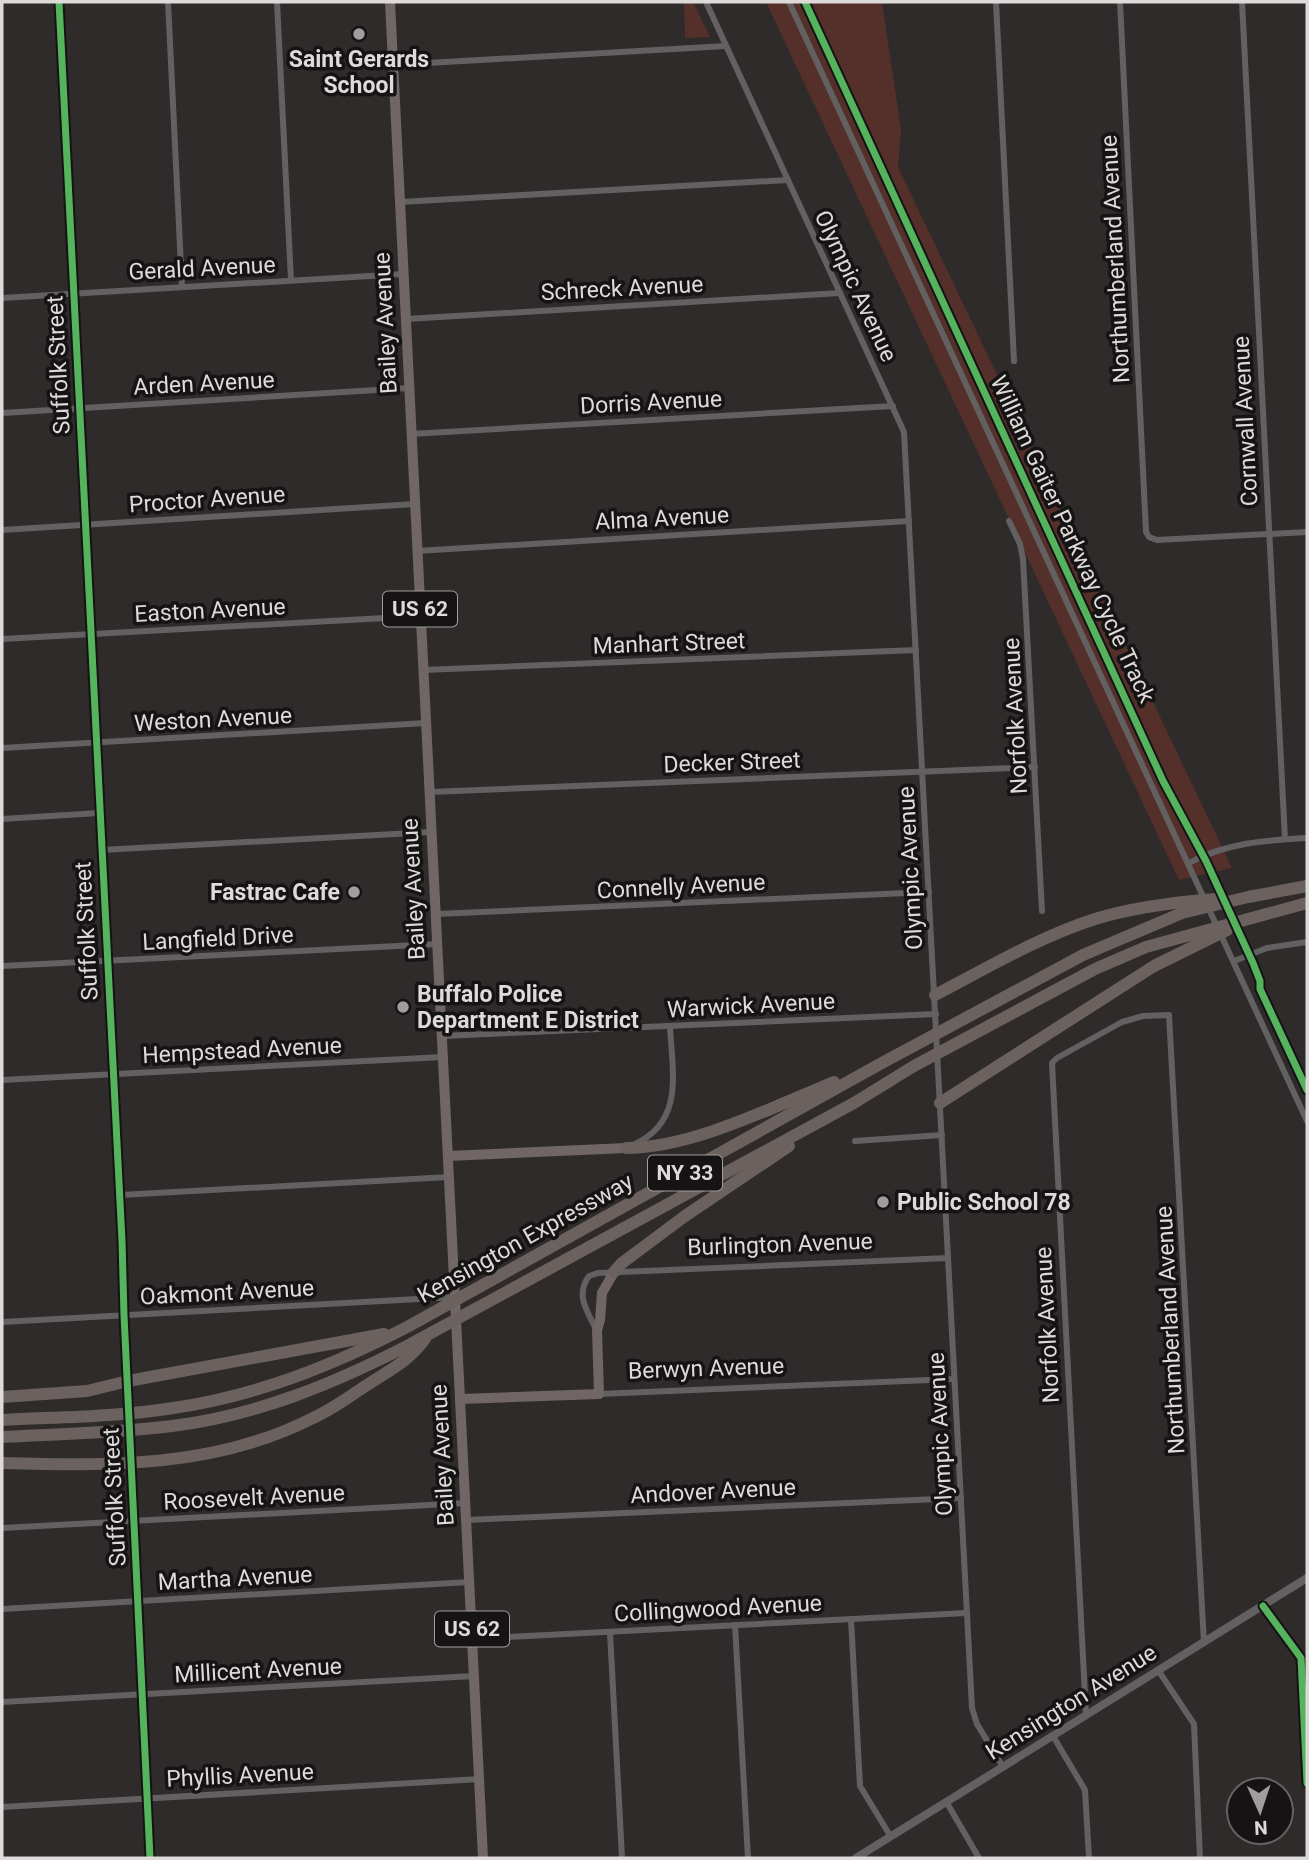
<svg xmlns="http://www.w3.org/2000/svg" width="1309" height="1860" viewBox="0 0 1309 1860" font-family="Roboto,sans-serif">
<rect width="100%" height="100%" fill="#2e2b2a"/>
<g fill="#55302a">
<polygon points="684,2 693,2 710,37 685,38"/>
<polygon points="766,2 882,2 901,130 898,167 1232,868 1179,880"/>
</g>
<g fill="none" stroke-linecap="round" stroke-linejoin="round">
<g stroke="#626060" stroke-width="6">
<polyline points="59,2 122,1241 124,1315 150,1858"/>
<polyline points="168,2 182,287"/>
<polyline points="277,2 291,280"/>
<polyline points="706,2 904,432 972,1708 977,1724 1003,1767"/>
<polyline points="789,2 1307,1121"/>
<polyline points="996,2 1014,361"/>
<polyline points="1120,2 1146,532 1149,537 1157,540 1307,532"/>
<polyline points="1242,2 1285,839"/>
<polyline points="393,65 726,46"/>
<polyline points="400,202 788,180"/>
<polyline points="2,298 403,274"/>
<polyline points="406,319 840,293"/>
<polyline points="2,413 409,388"/>
<polyline points="411,434 893,406"/>
<polyline points="1009,521 1020,544 1023,559 1042,911"/>
<polyline points="2,530 415,504"/>
<polyline points="417,551 909,521"/>
<polyline points="2,639 421,616"/>
<polyline points="423,670 916,650"/>
<polyline points="2,748 426,723"/>
<polyline points="430,792 1035,767"/>
<polyline points="2,819 99,813"/>
<polyline points="101,850 431,832"/>
<path d="M1189 863C1225 843 1267 840 1307 838"/>
<polyline points="436,914 929,892"/>
<polyline points="1234,961 1267,948 1307,942"/>
<polyline points="2,966 437,944"/>
<polyline points="442,1036 936,1014"/>
<polyline points="2,1080 443,1057"/>
<polyline points="855,1141 942,1135"/>
<path d="M635 1144C685 1121 672 1071 670 1026"/>
<polyline points="120,1195 449,1177"/>
<polyline points="2,1322 455,1297"/>
<path d="M596 1329C587 1311 575 1295 589 1276L598 1273 948 1258"/>
<polyline points="599,1394 954,1379"/>
<polyline points="467,1520 961,1498"/>
<polyline points="2,1528 466,1503"/>
<polyline points="1263,1606 1301,1658 1307,1783"/>
<polyline points="2,1609 470,1582"/>
<polyline points="851,1619 860,1786 891,1837"/>
<polyline points="735,1625 748,1858"/>
<polyline points="610,1632 622,1858"/>
<polyline points="472,1639 966,1613"/>
<polyline points="1158,1670 1194,1724 1200,1858"/>
<polyline points="2,1702 474,1676"/>
<polyline points="1086,1715 1052,1063 1057,1058 1122,1022 1143,1016 1169,1015 1204,1643"/>
<polyline points="1053,1736 1085,1790 1089,1858"/>
<polyline points="947,1803 979,1858"/>
<polyline points="2,1807 480,1779"/>
</g>
<polyline stroke="#626060" stroke-width="8" points="856,1858 1307,1578"/>
<g stroke="#6f6665" stroke-width="10">
<polyline points="390,2 483,1858"/>
<polyline points="448,1156 626,1148"/>
<polyline points="460,1399 599,1394 597,1330 600,1320 602,1293 614,1272"/>
</g>
<g stroke="#6b615f" stroke-width="12">
<path d="M935 995C987 968 1039 937 1095 919 1134 907 1176 902 1216 899"/>
<polyline points="940,1103 1154,966 1227,930"/>
<path d="M626 1148C692 1148 773 1107 834 1082"/>
<polyline points="614,1272 622,1263 685,1216 789,1146"/>
<polyline points="2,1397 87,1391 128,1381 384,1334"/>
<path d="M2 1420C58 1417 117 1417 173 1408 257 1396 334 1365 409 1326L880 1064 1083 955 1182 913 1248 897 1307 886"/>
<path d="M2 1437C58 1434 116 1433 172 1426 255 1416 333 1384 407 1346L854 1103 914 1066 1095 969 1146 947 1307 903"/>
<path d="M2 1463C109 1466 215 1468 313 1418 333 1409 350 1396 367 1385 391 1369 408 1362 425 1339"/>
</g>
<defs>
<g id="cycleway">
<polyline points="59,2 122,1241 124,1315 150,1858"/>
<polyline points="805,2 1163,781 1206,861 1253,963 1260,981 1260,989 1307,1090"/>
<polyline points="1263,1606 1301,1658 1307,1783"/>
</g>
</defs>
<use href="#cycleway" stroke="#151313" stroke-width="11"/>
<use href="#cycleway" stroke="#56b35d" stroke-width="7"/>
</g>
<g fill="#a09d9c" stroke="#151313" stroke-width="2.5">
<circle cx="359" cy="34" r="7"/>
<circle cx="354" cy="892" r="7"/>
<circle cx="403" cy="1007" r="7"/>
<circle cx="883" cy="1202" r="7"/>
</g>
<g text-anchor="middle" stroke-width="7" stroke-linejoin="round" paint-order="stroke">
<g fill="#151313" stroke="#a29e9e" stroke-width="2">
<rect x="383" y="591.5" width="74" height="35" rx="5"/>
<rect x="648" y="1155.5" width="74" height="35" rx="5"/>
<rect x="435" y="1611.5" width="74" height="35" rx="5"/>
</g>
<g font-size="21" font-weight="bold" fill="#dedad9">
<text x="420" y="616">US 62</text>
<text x="685" y="1180">NY 33</text>
<text x="472" y="1636">US 62</text>
</g>
<g font-size="23" font-weight="bold" fill="#dedad9" stroke="#151313" text-anchor="start">
<text x="359" y="67" text-anchor="middle">Saint Gerards<tspan x="359" dy="26">School</tspan></text>
<text x="340" y="900" text-anchor="end">Fastrac Cafe</text>
<text x="417" y="1002">Buffalo Police<tspan x="417" dy="26">Department E District</tspan></text>
<text x="897" y="1210">Public School 78</text>
</g>
<g font-size="23" fill="#dedad9" stroke="#151313">
<text transform="translate(1115 259) rotate(-93)" y="8">Northumberland Avenue</text>
<text transform="translate(202 268) rotate(-3)" y="8">Gerald Avenue</text>
<text transform="translate(856 286) rotate(65)" y="8">Olympic Avenue</text>
<text transform="translate(622 288) rotate(-3)" y="8">Schreck Avenue</text>
<text transform="translate(385 323) rotate(-93)" y="8">Bailey Avenue</text>
<text transform="translate(58 365) rotate(-93)" y="8">Suffolk Street</text>
<text transform="translate(204 383) rotate(-3)" y="8">Arden Avenue</text>
<text transform="translate(651 402) rotate(-3)" y="8">Dorris Avenue</text>
<text transform="translate(1245 421) rotate(-93)" y="8">Cornwall Avenue</text>
<text transform="translate(207 499) rotate(-4)" y="8">Proctor Avenue</text>
<text transform="translate(662 518) rotate(-3)" y="8">Alma Avenue</text>
<text transform="translate(1073 539) rotate(65)" y="8">William Gaiter Parkway Cycle Track</text>
<text transform="translate(210 610) rotate(-3)" y="8">Easton Avenue</text>
<text transform="translate(669 643) rotate(-2)" y="8">Manhart Street</text>
<text transform="translate(1015 716) rotate(-93)" y="8">Norfolk Avenue</text>
<text transform="translate(213 719) rotate(-3)" y="8">Weston Avenue</text>
<text transform="translate(732 762) rotate(-2)" y="8">Decker Street</text>
<text transform="translate(910 868) rotate(-93)" y="8">Olympic Avenue</text>
<text transform="translate(681 886) rotate(-3)" y="8">Connelly Avenue</text>
<text transform="translate(413 889) rotate(-93)" y="8">Bailey Avenue</text>
<text transform="translate(86 931) rotate(-93)" y="8">Suffolk Street</text>
<text transform="translate(218 938) rotate(-3)" y="8">Langfield Drive</text>
<text transform="translate(751 1005) rotate(-3)" y="8">Warwick Avenue</text>
<text transform="translate(242 1050) rotate(-3)" y="8">Hempstead Avenue</text>
<text transform="translate(525 1238) rotate(-29)" y="8">Kensington Expressway</text>
<text transform="translate(780 1244) rotate(-2)" y="8">Burlington Avenue</text>
<text transform="translate(227 1292) rotate(-3)" y="8">Oakmont Avenue</text>
<text transform="translate(1047 1325) rotate(-93)" y="8">Norfolk Avenue</text>
<text transform="translate(1170 1330) rotate(-93)" y="8">Northumberland Avenue</text>
<text transform="translate(706 1368) rotate(-2)" y="8">Berwyn Avenue</text>
<text transform="translate(940 1434) rotate(-93)" y="8">Olympic Avenue</text>
<text transform="translate(442 1455) rotate(-93)" y="8">Bailey Avenue</text>
<text transform="translate(713 1491) rotate(-3)" y="8">Andover Avenue</text>
<text transform="translate(114 1497) rotate(-93)" y="8">Suffolk Street</text>
<text transform="translate(254 1497) rotate(-3)" y="8">Roosevelt Avenue</text>
<text transform="translate(235 1578) rotate(-3)" y="8">Martha Avenue</text>
<text transform="translate(718 1608) rotate(-3)" y="8">Collingwood Avenue</text>
<text transform="translate(258 1670) rotate(-3)" y="8">Millicent Avenue</text>
<text transform="translate(1071 1702) rotate(-32)" y="8">Kensington Avenue</text>
<text transform="translate(240 1775) rotate(-3)" y="8">Phyllis Avenue</text>
</g>
</g>
<rect width="1309" height="1860" fill="none" stroke="#dedad9" stroke-width="7"/>
<g transform="translate(1260 1811) rotate(177)"><circle r="33" fill="#151313" stroke="#656362" stroke-width="2"/>
<path d="M0-5L12 26L0 18L-12 26Z" fill="#a09d9c"/>
<text y="-10" font-size="19" font-weight="bold" text-anchor="middle" fill="#dedad9">N</text>
</g>
</svg>
